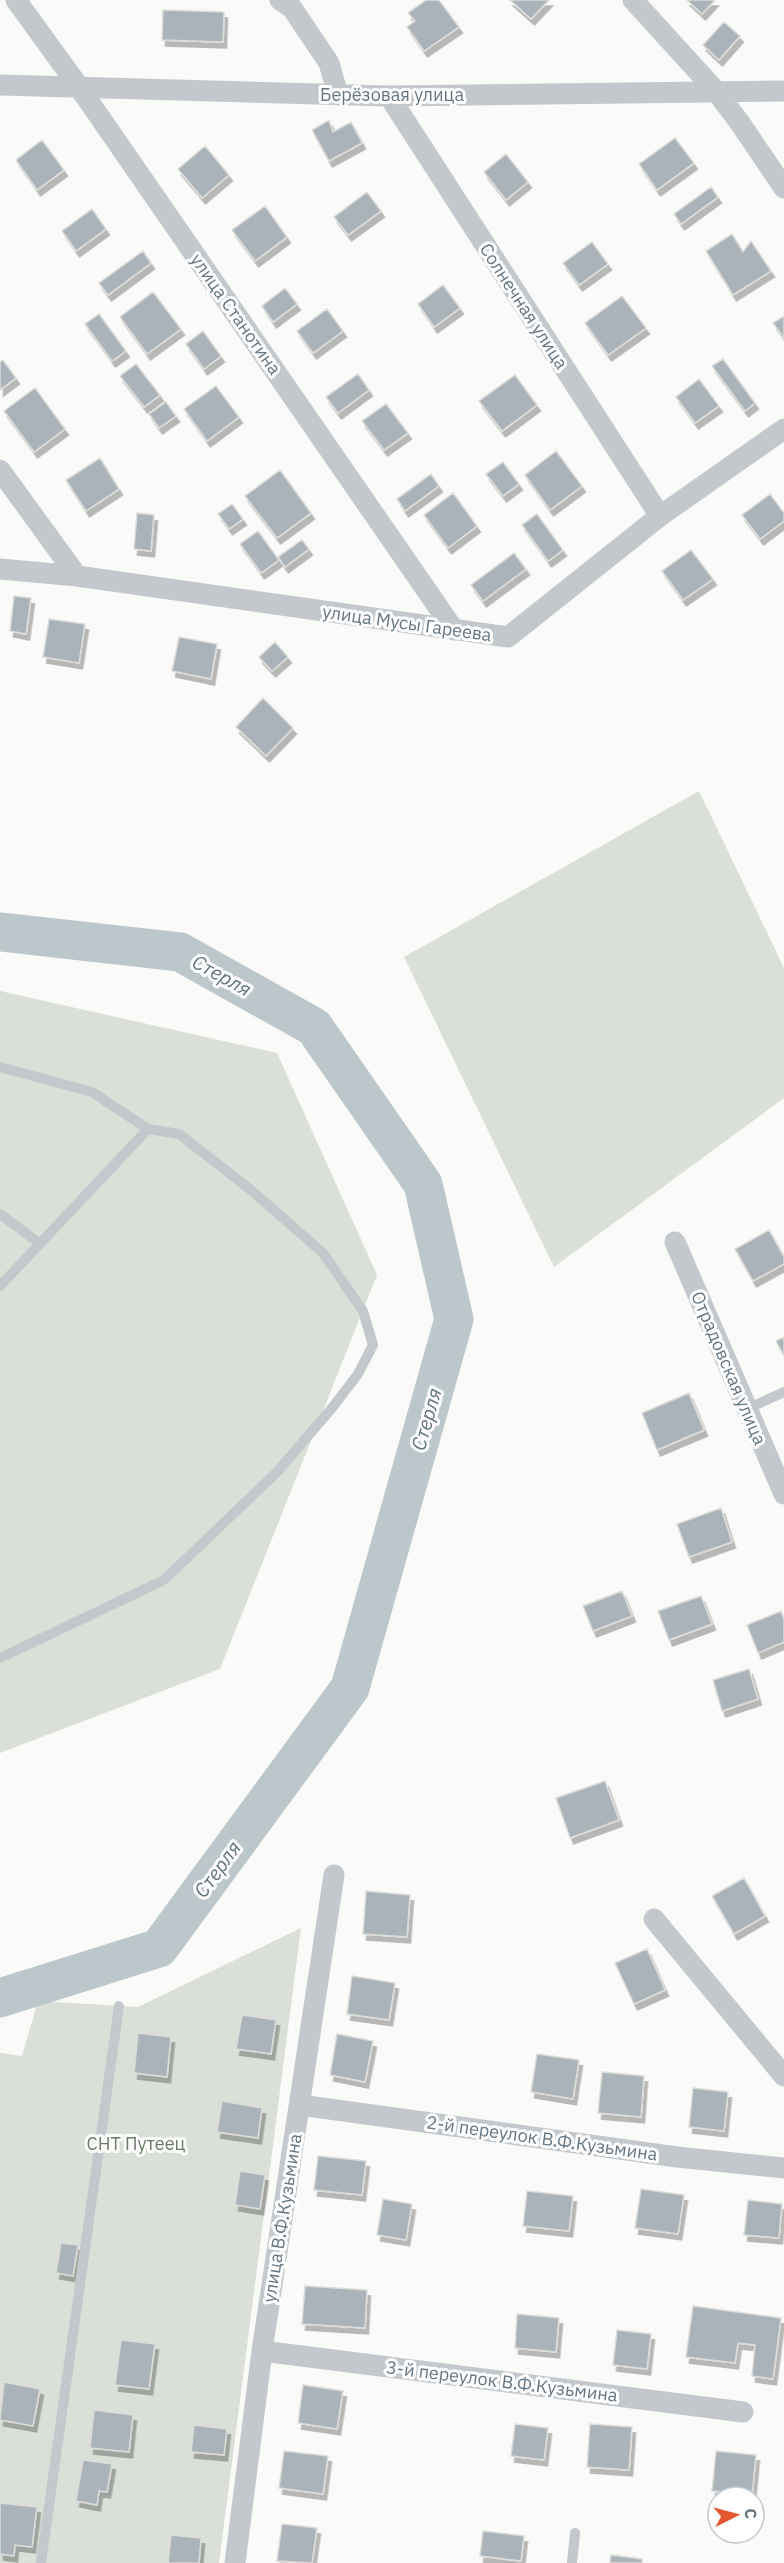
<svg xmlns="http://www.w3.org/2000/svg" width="784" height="2563" viewBox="0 0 784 2563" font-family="'IBM Plex Sans',sans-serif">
<defs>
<filter id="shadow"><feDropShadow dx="3.5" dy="6" stdDeviation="0" flood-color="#0004"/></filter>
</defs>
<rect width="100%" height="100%" fill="#fafaf8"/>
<path fill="#dadfd7" d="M699,791L784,968V1098L554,1267L404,957Z
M0,991L277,1053L377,1275L220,1669L0,1753Z
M301,1928L219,2563H0V2053L22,2056L38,2001L138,2007Z"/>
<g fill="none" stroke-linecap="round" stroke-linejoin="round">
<path stroke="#bbc7cb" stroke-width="39" d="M0,932L180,952L314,1027L423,1184L454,1319L350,1688L159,1948L0,1998"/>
</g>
<path fill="#aab3b9" stroke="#dcdcda" stroke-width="1.5" filter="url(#shadow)" d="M426,0H439L459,27L424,51L407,27L415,21L408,13Z
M510,0H549L531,19Z
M687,0H715L702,14Z
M163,10L224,12L223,42L162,40Z
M724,22L740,36L719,60L703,45Z
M329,120L333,132L351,122L362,143L329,161L312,130Z
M675,138L694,163L657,190L639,164Z
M42,140L64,170L37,190L16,160Z
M205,146L229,175L202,198L178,169Z
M506,154L528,182L506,200L484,172Z
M711,187L718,197L681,224L674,214Z
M367,192L381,211L348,235L334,217Z
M265,206L287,237L255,261L232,230Z
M92,209L106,229L76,251L62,231Z
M732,234L743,252L751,241L771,271L733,295L706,251Z
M592,242L608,264L579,285L563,263Z
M143,251L151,263L108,295L99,283Z
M443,285L460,308L434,327L418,304Z
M285,288L297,304L273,322L262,306Z
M153,292L181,329L147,354L120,317Z
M622,296L646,328L608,355L585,323Z
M327,309L343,331L313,353L297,331Z
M99,314L126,351L112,361L85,324Z
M784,316V338L773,323Z
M203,331L221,356L204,369L186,344Z
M723,359L755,403L745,411L712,366Z
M3,360L16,378L0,390V362Z
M136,364L160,395L144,407L120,376Z
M358,374L369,390L338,413L326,397Z
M515,375L537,405L502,431L479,401Z
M699,379L719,406L695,423L676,397Z
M216,386L239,417L207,441L184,409Z
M35,388L65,429L34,452L4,411Z
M166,402L176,416L159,428L149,414Z
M386,404L408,433L384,450L362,421Z
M556,451L582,486L550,510L525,475Z
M100,458L119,489L86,511L66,480Z
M503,462L519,484L503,496L486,474Z
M280,470L311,513L277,538L245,496Z
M431,474L439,486L405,511L397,499Z
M453,493L477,526L448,548L424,515Z
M770,494L784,513V521L760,539L742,515Z
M232,504L243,519L229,529L218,514Z
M137,513L154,515L151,551L134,549Z
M537,514L563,550L548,561L522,525Z
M258,531L279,560L261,573L240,544Z
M302,540L309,549L285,567L278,557Z
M691,550L713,579L683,600L662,571Z
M514,553L526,569L483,601L471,585Z
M14,596L31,598L26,634L10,631Z
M49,619L85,624L79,663L43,657Z
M179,637L217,644L211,679L172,671Z
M275,642L288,657L272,671L259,657Z
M263,698L293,728L266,756L236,727Z
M769,1230L784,1257V1264L753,1281L735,1249Z
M784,1337V1356L776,1341Z
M689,1393L704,1430L657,1450L642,1413Z
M721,1508L732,1542L689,1557L677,1524Z
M622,1591L632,1616L593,1631L583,1606Z
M701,1596L712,1624L669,1640L658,1611Z
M781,1611L784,1619V1642L758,1653L747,1625Z
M749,1669L758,1699L722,1711L713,1680Z
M605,1781L619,1820L570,1838L556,1798Z
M744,1878L765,1916L734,1934L712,1896Z
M366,1891L410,1895L407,1937L363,1934Z
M647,1949L665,1990L634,2004L615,1963Z
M352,1976L395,1983L389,2020L347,2014Z
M242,2015L276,2020L271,2054L236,2049Z
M138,2033L171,2037L167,2077L134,2073Z
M337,2034L373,2041L365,2082L330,2075Z
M537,2054L579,2060L573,2099L531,2092Z
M602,2072L644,2076L641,2117L598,2113Z
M693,2088L728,2092L724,2131L689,2127Z
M222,2101L262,2108L258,2138L217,2132Z
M318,2156L366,2161L362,2195L314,2190Z
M240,2171L265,2175L260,2209L235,2205Z
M641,2189L684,2195L678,2234L635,2228Z
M527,2191L573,2196L569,2231L523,2226Z
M383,2199L412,2204L406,2240L377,2235Z
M748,2200L782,2204L779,2238L744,2235Z
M61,2243L78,2245L73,2276L56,2273Z
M305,2286L367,2290L365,2328L302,2324Z
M693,2306L781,2318L773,2379L752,2376L755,2345L738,2343L735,2363L686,2357Z
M517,2314L559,2318L556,2352L515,2348Z
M617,2330L651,2334L647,2369L613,2365Z
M121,2340L155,2344L149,2389L115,2385Z
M4,2382L40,2389L33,2426L0,2420Z
M303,2385L343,2391L337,2429L298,2423Z
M94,2410L133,2415L129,2452L90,2448Z
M515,2424L548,2428L544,2460L511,2456Z
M590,2424L632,2427L629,2470L587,2467Z
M194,2425L227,2429L224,2455L191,2452Z
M284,2451L328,2456L323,2494L279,2488Z
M716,2451L756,2455L752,2495L712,2491Z
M83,2460L112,2464L107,2492L99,2491L97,2505L76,2501Z
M0,2503L37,2507L32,2547L15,2545L14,2556L0,2554Z
M282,2524L317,2528L312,2563L277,2561Z
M483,2531L524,2536L521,2561L480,2556Z
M171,2535L201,2538L199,2563H168Z
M611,2555L642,2559V2563H610Z"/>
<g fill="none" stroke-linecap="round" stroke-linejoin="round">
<path stroke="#c3c8cc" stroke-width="10" d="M0,1067L92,1092L148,1129L0,1286
M0,1214L39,1243
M747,1409L784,1392
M0,1658L164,1580L277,1472L332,1408L358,1374L373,1345L363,1311L323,1253L251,1190L179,1134L148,1129
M41,2563L119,2006
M572,2563L575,2533"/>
<path stroke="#c3c8cc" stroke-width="21" d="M16,0L79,87L454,630
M280,0L292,8L329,63L338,95
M633,0L715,90L740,123L784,188
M0,85L389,96L784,91
M389,96L660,516
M0,470L77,576
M0,569L77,576L508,637L660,516L784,429
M675,1242L784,1494
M654,1919L784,2076
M300,2105L677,2157L784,2168
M262,2351L743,2412
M235,2563L262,2351L334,1875"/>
</g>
<g text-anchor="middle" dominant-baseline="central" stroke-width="6" stroke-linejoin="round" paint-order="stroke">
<g font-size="18" fill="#657683" stroke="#fff">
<text x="392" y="94">Берёзовая улица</text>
<text transform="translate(524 306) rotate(57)">Солнечная улица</text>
<text transform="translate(236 314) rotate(55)">улица Станотина</text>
<text transform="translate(407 623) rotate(8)">улица Мусы Гареева</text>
<text transform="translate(729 1368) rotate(67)">Отрадовская улица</text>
<text transform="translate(542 2138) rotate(8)">2-й переулок В.Ф.Кузьмина</text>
<text transform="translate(282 2218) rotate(-81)">улица В.Ф.Кузьмина</text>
<text transform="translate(502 2381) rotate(7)">3-й переулок В.Ф.Кузьмина</text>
</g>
<g font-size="18" fill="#687a64" stroke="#fff">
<text x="136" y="2143">СНТ Путеец</text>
</g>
<g font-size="20" font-style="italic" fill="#60757c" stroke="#fff">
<text transform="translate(222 975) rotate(29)">Стерля</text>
<text transform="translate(426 1419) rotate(-74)">Стерля</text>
<text transform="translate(217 1869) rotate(-54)">Стерля</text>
</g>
</g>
<g transform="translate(736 2515) rotate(84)"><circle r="28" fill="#ffffff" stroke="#c1c8cd" stroke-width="1.5"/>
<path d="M0-4.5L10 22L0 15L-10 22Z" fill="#e4572e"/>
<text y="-9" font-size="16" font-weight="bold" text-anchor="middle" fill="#657683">С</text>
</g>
</svg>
